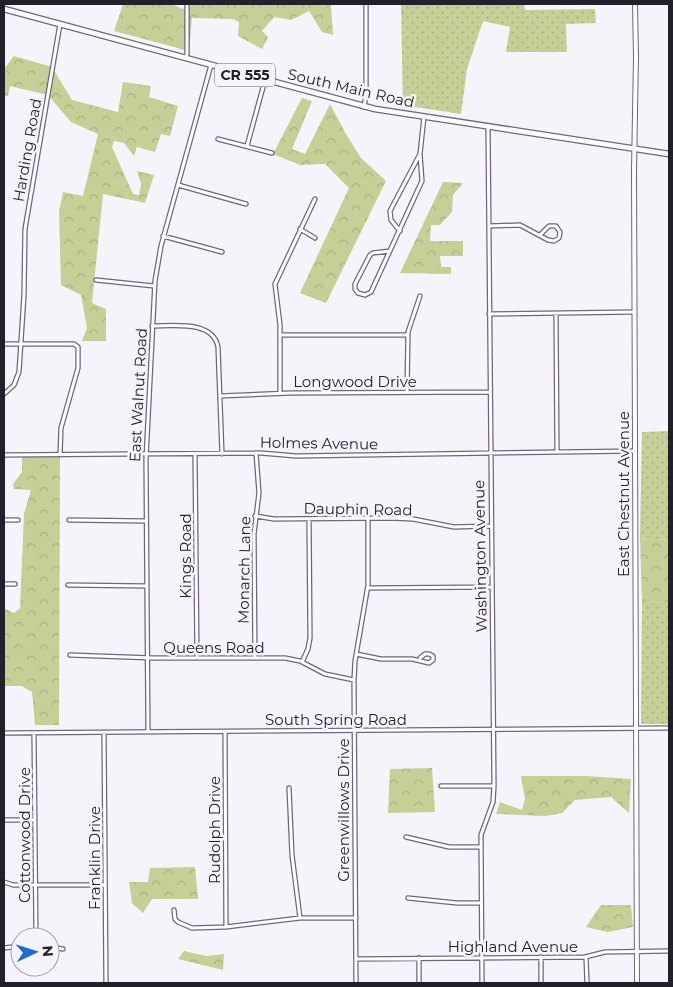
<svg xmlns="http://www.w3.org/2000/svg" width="673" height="987" viewBox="0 0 673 987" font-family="Montserrat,sans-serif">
<defs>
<pattern id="grass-dots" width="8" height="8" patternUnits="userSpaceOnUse" patternTransform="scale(1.25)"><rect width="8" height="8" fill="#c6cf95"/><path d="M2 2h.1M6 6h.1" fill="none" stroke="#aab181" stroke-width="1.8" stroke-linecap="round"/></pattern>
<pattern id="forest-crowns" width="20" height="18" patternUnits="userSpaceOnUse" patternTransform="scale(1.25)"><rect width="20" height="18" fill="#c6cf95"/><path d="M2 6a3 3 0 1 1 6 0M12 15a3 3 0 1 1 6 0" fill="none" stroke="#aab181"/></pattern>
</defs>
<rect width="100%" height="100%" fill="#f6f4fa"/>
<path fill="url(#grass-dots)" d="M401,4H524L525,10L595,9L596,23L566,24L567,52H506L510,27L483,21L467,69L461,114L403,105Z
M669,431V540L640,538L642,432Z
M642,602L669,603V724H641Z"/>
<path fill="url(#forest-crowns)" d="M123,4H172L182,9L193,4H331L333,35L322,32L309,11L291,20L274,17L262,31L268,37L262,49L238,36L239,22L233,19L192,18L189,51L114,31Z
M14,56L52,67L72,100L118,112L123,82L151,86L149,97L178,106L170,136L161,134L155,152L137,147L134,156L124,143L114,141L112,147L133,194L139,195L141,184L137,171L154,175L145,203L103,194L92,303L106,309V341H82L87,328L81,295L61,285L59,212L63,192L83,196L98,134L71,122L48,95L10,86L8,96H4V69Z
M302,98L312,101L292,149L305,154L330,104L346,134L361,158L386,181L326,303L300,293L349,188L325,164L300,165L273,154Z
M443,182L463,183L453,195L452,212L440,225H431L430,241H463V256H440L441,267H451V274L400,273Z
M22,454H60L59,725H35L32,692L22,686H4V608L14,613L20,608L24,514L31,490L14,489L13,484L22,472Z
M640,538L669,540V603L642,602Z
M432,768L435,812L388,813L390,769Z
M521,776H586L631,779L629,813L611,797L575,800L562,813L546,816L496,814L500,802L522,810L525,799Z
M195,867L198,899H152L143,913L132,903L129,882H148L150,868Z
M601,905H631L633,927L608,932L586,927Z
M184,951L206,956L224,954L223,970L178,959Z"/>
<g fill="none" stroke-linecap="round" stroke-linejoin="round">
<g stroke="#6d6681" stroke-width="5.5">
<path id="minor" d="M186,58L187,54V4
M364,107L366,95V4
M218,139L272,153
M247,146L265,80
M178,185L246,204
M489,226L520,225L548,240L554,241L559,238L560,232L556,226H549L540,235
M300,229L315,238
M400,231L391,220L390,211L420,154
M163,236L222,252
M390,251L373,253L370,255L355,284V289L358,293L365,295L371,292L422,181L420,154L424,117
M96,280L154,286
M489,314L634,312
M556,314L557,452
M152,326C173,326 213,320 218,347L222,454
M280,335H407
M4,344H74L78,347V368L61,428L60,455
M407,392L408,332L420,296
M280,393V325L275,284L315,199
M4,394L14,385L19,372L24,295L25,229L60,24
M220,396L290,393L490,392
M195,454L197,658
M4,455L261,453L296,456L634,451
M255,516L274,519L390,518L413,519L454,527L491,526
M4,520H18
M69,520L146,521
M4,584H15
M68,585L147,586
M368,588L492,587
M356,654L381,659H412L429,663L433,660V656L429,654H425L420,658
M70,655L153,658H285L300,661L325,674L354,680
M255,658L254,534L259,493L256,453
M302,662L308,649L310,638L309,519
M104,732L106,983
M148,732L146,459L155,281L161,246L211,65
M225,732L226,927
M4,733L669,728
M34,733L36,937
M441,786H494
M289,788L292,855L300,918
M4,820H35
M406,837L449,847H480
M4,882L13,885H105
M408,898L457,903H481
M174,910L175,919L178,922L192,928L226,927L300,918H356
M50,947L63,949
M4,948L20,946
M541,957V983
M586,957L587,983
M419,958V983
M356,959L585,957L605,952L669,951
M356,983L354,680L355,661L368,585V519
M482,983L481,835L493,802L494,786L488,126"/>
</g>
<g stroke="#6d6681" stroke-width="6">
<path id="tertiary" d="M635,4L636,57L634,170L637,983"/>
</g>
<g stroke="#6d6681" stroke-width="7">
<path id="primary" d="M4,9L375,109L669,154"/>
</g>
<use href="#minor" stroke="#fff" stroke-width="3"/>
<use href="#tertiary" stroke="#fff" stroke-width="4"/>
<use href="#primary" stroke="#fff" stroke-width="4.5"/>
</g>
<g text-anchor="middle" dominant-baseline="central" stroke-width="5" stroke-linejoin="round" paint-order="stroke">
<rect fill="#f6f4fa" stroke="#626069" stroke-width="1" x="215" y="63.5" width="60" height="23" rx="4"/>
<g font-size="14" font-weight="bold" fill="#23202b">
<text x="245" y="75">CR 555</text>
</g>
<g font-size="15" fill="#23202b" stroke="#f6f4fa">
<text transform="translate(351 88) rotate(13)">South Main Road</text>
<text transform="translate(27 150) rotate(-80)">Harding Road</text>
<text x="355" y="381">Longwood Drive</text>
<text transform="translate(138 395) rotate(-87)">East Walnut Road</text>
<text transform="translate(319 443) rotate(1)">Holmes Avenue</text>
<text transform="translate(623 494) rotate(-90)">East Chestnut Avenue</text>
<text transform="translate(358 509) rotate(1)">Dauphin Road</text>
<text transform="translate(185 556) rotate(-90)">Kings Road</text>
<text transform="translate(480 556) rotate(-91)">Washington Avenue</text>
<text transform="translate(244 570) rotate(-89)">Monarch Lane</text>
<text x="214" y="647">Queens Road</text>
<text x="336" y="719">South Spring Road</text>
<text transform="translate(343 810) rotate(-90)">Greenwillows Drive</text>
<text transform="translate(214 830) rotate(-90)">Rudolph Drive</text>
<text transform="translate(24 835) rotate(-90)">Cottonwood Drive</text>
<text transform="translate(94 858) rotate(-90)">Franklin Drive</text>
<text x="513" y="946">Highland Avenue</text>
</g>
</g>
<rect width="673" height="987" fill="none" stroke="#23202b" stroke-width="10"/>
<g transform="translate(35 952) rotate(86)"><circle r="24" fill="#f6f4fa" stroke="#a29fa7"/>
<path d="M0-4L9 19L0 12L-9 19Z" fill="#1c6ad5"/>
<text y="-8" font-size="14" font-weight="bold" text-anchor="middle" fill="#23202b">N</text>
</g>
</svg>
